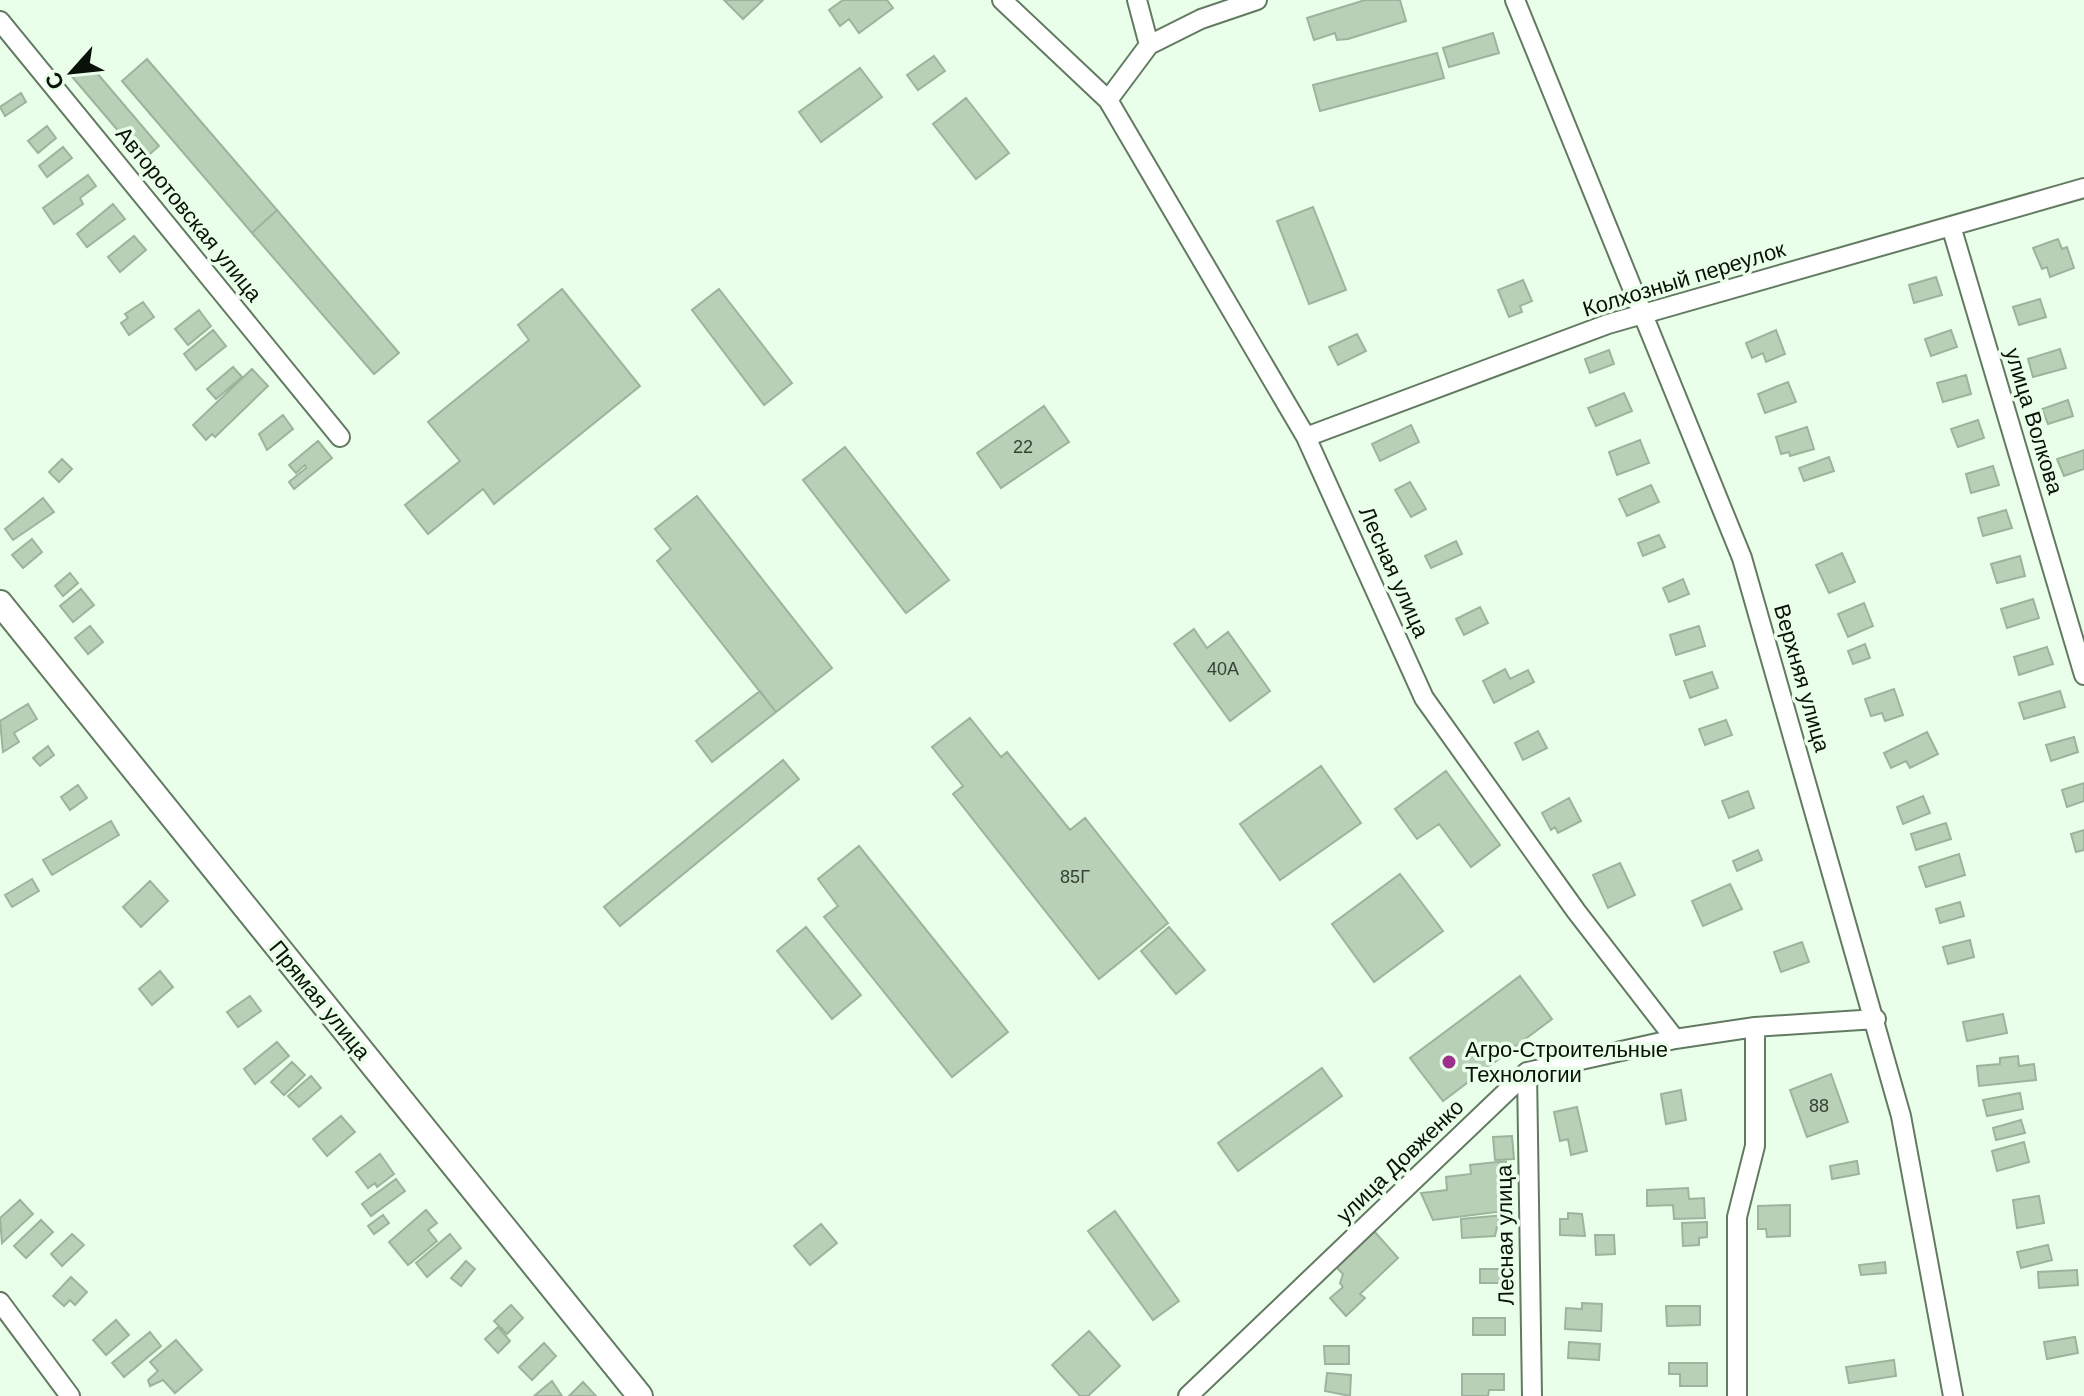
<svg xmlns="http://www.w3.org/2000/svg" width="2084" height="1396" viewBox="0 0 2084 1396" font-family="Helvetica,sans-serif">
<rect width="100%" height="100%" fill="#eaffe9"/>
<path fill="#b8d0b6" stroke="#9cb49b" stroke-width="2" d="M724,0H763L743,19Z
M843,0H887L893,8L859,33L849,19L840,26L829,10Z
M1365,0H1400L1406,21L1348,39L1337,40L1335,33L1314,40L1307,18Z
M1493,33L1499,53L1449,67L1443,48Z
M1437,53L1444,78L1320,111L1313,85Z
M934,56L945,71L918,90L907,75Z
M85,59L159,146L143,160L69,73Z
M147,59L277,210L252,233L122,81Z
M860,68L882,97L821,142L799,112Z
M21,93L26,102L5,116L0,107Z
M966,98L1009,153L976,179L933,124Z
M47,126L56,138L38,153L28,141Z
M63,147L72,158L47,177L39,166Z
M88,175L96,186L80,198L83,204L54,224L43,208Z
M113,204L125,219L87,247L77,234Z
M1313,207L1346,290L1309,304L1277,221Z
M277,210L399,353L374,374L252,233Z
M134,236L146,250L120,272L108,257Z
M2058,239L2062,249L2067,247L2074,268L2050,277L2047,267L2042,269L2033,248Z
M1936,277L1942,295L1914,303L1909,285Z
M1523,280L1532,301L1520,306L1522,312L1509,317L1498,290Z
M562,289L640,386L494,504L483,489L428,534L405,505L460,461L428,422L529,340L518,325Z
M719,289L792,383L764,405L692,310Z
M2040,299L2046,317L2019,325L2013,307Z
M143,302L154,317L129,335L121,323L128,318L125,314Z
M199,310L211,326L188,345L175,329Z
M213,330L226,346L196,370L184,354Z
M1776,330L1785,354L1766,362L1763,353L1752,358L1746,343Z
M1951,330L1957,347L1931,356L1925,339Z
M1357,334L1366,351L1338,365L1329,347Z
M2060,349L2066,368L2033,377L2028,359Z
M1609,350L1614,364L1590,373L1585,359Z
M233,367L242,377L216,399L207,389Z
M252,369L268,386L215,437L212,434L206,440L193,425Z
M1966,375L1971,394L1943,402L1937,383Z
M1788,382L1796,402L1765,413L1758,394Z
M1624,393L1632,411L1596,426L1588,408Z
M2068,400L2073,416L2048,424L2042,409Z
M1044,406L1069,442L1001,488L977,453Z
M283,415L293,429L267,450L259,434Z
M1978,420L1984,438L1958,447L1951,429Z
M1411,425L1419,442L1380,461L1372,444Z
M1807,427L1814,449L1790,456L1789,452L1781,454L1776,437Z
M1640,440L1649,463L1617,475L1609,452Z
M318,441L332,458L294,489L289,482L306,468L305,465L296,473L289,465Z
M845,447L949,580L906,613L803,480Z
M2084,450V469L2064,476L2057,459Z
M1829,457L1834,471L1804,481L1799,468Z
M62,459L72,469L59,482L49,472Z
M1993,466L1999,485L1971,493L1966,474Z
M1410,482L1426,509L1411,517L1395,490Z
M1651,485L1659,502L1627,516L1619,499Z
M697,496L832,668L776,712L657,561L671,549L655,529Z
M43,498L54,512L13,540L5,529Z
M2006,510L2012,528L1983,536L1978,518Z
M1659,535L1665,547L1643,556L1638,543Z
M32,539L42,552L23,568L12,555Z
M1456,541L1462,554L1431,568L1425,556Z
M1842,553L1855,582L1829,593L1816,565Z
M2020,556L2025,576L1997,583L1991,564Z
M70,573L78,583L63,596L55,586Z
M1683,579L1689,594L1669,602L1663,588Z
M81,589L94,605L73,622L60,606Z
M2033,599L2039,618L2007,628L2001,609Z
M1864,603L1873,626L1848,637L1838,614Z
M1480,607L1488,623L1464,635L1456,619Z
M90,626L103,642L88,654L75,638Z
M1699,626L1705,646L1676,655L1670,635Z
M1194,629L1207,648L1228,632L1270,691L1230,721L1174,644Z
M1865,644L1870,658L1853,664L1848,651Z
M2047,647L2053,664L2019,675L2014,657Z
M1505,669L1510,679L1528,670L1534,682L1494,703L1483,681Z
M1712,672L1718,688L1690,698L1684,681Z
M1894,689L1903,715L1885,721L1882,713L1871,716L1865,699Z
M760,691L776,712L712,762L696,741Z
M2060,691L2065,707L2024,719L2019,703Z
M28,704L37,719L14,733L19,742L3,752L0,721Z
M970,718L1001,757L1007,752L1070,830L1085,818L1168,923L1099,979L953,794L963,786L932,747Z
M1726,720L1732,735L1705,745L1699,729Z
M1538,731L1547,748L1523,760L1515,743Z
M1927,732L1938,754L1910,768L1906,761L1891,768L1884,753Z
M2074,737L2078,752L2051,761L2046,745Z
M48,746L54,755L40,766L33,758Z
M783,760L799,779L620,926L604,907Z
M1321,766L1361,823L1280,880L1240,824Z
M1446,771L1500,845L1471,867L1439,824L1417,839L1395,809Z
M2084,783V801L2067,807L2062,790Z
M78,785L87,798L70,810L61,797Z
M1748,791L1754,808L1729,818L1722,801Z
M1923,796L1930,813L1903,824L1897,807Z
M1569,798L1581,821L1558,833L1555,827L1551,830L1542,813Z
M111,821L119,835L52,875L43,860Z
M1946,823L1951,839L1916,850L1911,834Z
M2084,830V850L2076,852L2071,834Z
M859,846L1008,1032L952,1077L824,917L838,906L818,879Z
M1758,850L1762,860L1737,871L1733,861Z
M1959,854L1965,875L1926,887L1919,867Z
M1620,863L1635,895L1608,908L1593,875Z
M1400,874L1443,931L1374,982L1332,924Z
M32,879L39,891L12,907L5,895Z
M150,881L168,901L141,927L123,907Z
M1730,884L1742,909L1703,926L1692,901Z
M1960,902L1964,916L1940,923L1936,909Z
M806,927L861,995L832,1019L777,951Z
M1169,927L1205,970L1176,994L1141,951Z
M1970,940L1974,957L1948,964L1943,947Z
M1802,942L1809,962L1781,972L1774,952Z
M160,971L173,987L152,1005L139,989Z
M1520,976L1552,1019L1443,1101L1410,1058Z
M250,996L261,1011L238,1027L227,1012Z
M2003,1014L2007,1033L1967,1041L1963,1022Z
M277,1042L289,1056L255,1084L244,1069Z
M2018,1056L2019,1066L2034,1064L2036,1080L1979,1086L1977,1066L2000,1064V1058Z
M292,1062L305,1075L284,1095L271,1082Z
M1322,1068L1342,1096L1238,1171L1218,1143Z
M1831,1074L1848,1122L1807,1137L1790,1090Z
M311,1076L321,1088L299,1107L288,1096Z
M1681,1090L1686,1120L1666,1124L1661,1094Z
M2020,1093L2023,1109L1987,1116L1983,1100Z
M1577,1107L1587,1151L1571,1155L1568,1139L1560,1141L1554,1112Z
M341,1116L355,1132L327,1156L313,1139Z
M2021,1120L2025,1133L1996,1140L1993,1128Z
M1512,1136L1514,1159L1495,1160L1493,1137Z
M2024,1142L2029,1162L1997,1171L1992,1151Z
M380,1154L394,1174L377,1187L375,1183L368,1188L356,1172Z
M1506,1161L1513,1210L1433,1220L1421,1193L1447,1190L1446,1177L1471,1174L1470,1165Z
M1857,1161L1859,1174L1832,1179L1830,1166Z
M396,1179L405,1191L371,1216L362,1204Z
M1688,1188L1689,1199L1704,1198L1705,1218L1674,1219L1673,1205L1647,1206V1190Z
M2039,1196L2044,1223L2017,1228L2013,1200Z
M20,1200L33,1214L2,1243L0,1218Z
M1790,1205V1236L1767,1237L1766,1229H1758V1206Z
M426,1210L437,1223L428,1230L437,1241L408,1265L389,1242Z
M1115,1211L1179,1301L1153,1320L1088,1231Z
M1568,1213L1582,1214L1585,1236L1560,1235V1219H1568Z
M383,1215L389,1223L374,1234L368,1226Z
M1504,1215L1505,1226L1497,1227L1495,1236L1462,1238L1461,1219Z
M41,1220L53,1232L26,1258L14,1246Z
M1707,1222V1237L1699,1238V1245L1683,1246L1682,1223Z
M821,1224L837,1243L810,1265L794,1246Z
M1374,1231L1398,1258L1360,1294L1365,1298L1346,1316L1330,1298L1343,1287L1340,1283L1343,1274L1336,1267Z
M72,1234L84,1245L62,1266L51,1254Z
M450,1234L461,1248L427,1277L416,1263Z
M1595,1235H1614L1615,1254L1596,1255Z
M2048,1245L2052,1260L2021,1268L2017,1252Z
M466,1261L475,1269L461,1286L451,1278Z
M1885,1262L1886,1273L1861,1275L1859,1265Z
M1480,1269H1507V1283H1480Z
M2077,1270L2078,1285L2039,1288L2038,1272Z
M71,1277L87,1292L75,1305L70,1300L64,1306L53,1296Z
M1582,1303L1602,1304L1601,1331L1565,1329L1566,1308L1582,1309Z
M511,1305L523,1318L507,1334L494,1321Z
M1666,1306H1700V1325L1667,1326Z
M1473,1318H1505V1335H1473Z
M116,1320L129,1335L106,1355L93,1340Z
M498,1327L510,1341L498,1353L485,1339Z
M1089,1331L1120,1366L1088,1396H1080L1052,1365Z
M150,1332L161,1346L124,1377L112,1363Z
M2075,1337L2078,1353L2047,1359L2044,1342Z
M176,1340L202,1370L175,1393L163,1380L150,1386L148,1380L158,1371L150,1362Z
M1569,1342L1600,1344L1599,1360L1568,1358Z
M544,1343L556,1356L532,1380L519,1367Z
M1324,1346H1349V1364H1325Z
M1894,1360L1896,1376L1849,1383L1846,1367Z
M1669,1363H1707V1386H1680V1374H1669Z
M1327,1373L1351,1375L1350,1396L1325,1391Z
M1462,1374H1504V1390H1489L1488,1396H1462Z
M552,1381L562,1396H534Z
M583,1382L596,1396H569Z"/>
<g fill="none" stroke-linecap="round" stroke-linejoin="round">
<g stroke="#637a62" stroke-width="22">
<path id="street" d="M1002,0L1108,100L1306,437L1424,698L1576,911L1675,1039
M1137,0L1149,45
M1515,0L1742,558L1901,1116L1953,1396
M0,21L340,437
M1108,100L1149,45L1201,19L1257,0
M1951,226L2084,675
M1306,437L1608,324L2084,188
M1527,1072L1532,1396
M0,1302L70,1396
M1188,1396L1527,1072L1675,1039L1755,1027L1876,1019
M1737,1396V1217L1755,1146V1027"/>
</g>
<g stroke="#637a62" stroke-width="28">
<path id="secondary" d="M0,603L640,1396"/>
</g>
<use href="#street" stroke="#fff" stroke-width="18"/>
<use href="#secondary" stroke="#fff" stroke-width="24"/>
</g>
<circle fill="#9f2f8d" stroke="#eaffe9" stroke-width="3" cx="1449" cy="1062" r="8"/>
<g text-anchor="middle" dominant-baseline="central" stroke-width="7" stroke-linejoin="round" paint-order="stroke">
<g font-size="18" fill="#354134">
<text x="1023" y="447">22</text>
<text x="1223" y="669">40А</text>
<text x="1075" y="877">85Г</text>
<text x="1819" y="1106">88</text>
</g>
<g font-size="22" fill="#091109" stroke="#eaffe9">
<text transform="translate(189 214) rotate(51)">Авторотовская улица</text>
<text transform="translate(1684 279) rotate(-17)">Колхозный переулок</text>
<text transform="translate(2034 421) rotate(73)">улица Волкова</text>
<text transform="translate(1394 572) rotate(66)">Лесная улица</text>
<text transform="translate(1802 678) rotate(74)">Верхняя улица</text>
<text transform="translate(320 1000) rotate(51)">Прямая улица</text>
<text transform="translate(1400 1161) rotate(-44)">улица Довженко</text>
<text transform="translate(1505 1235) rotate(-91)">Лесная улица</text>
</g>
<g font-size="22" fill="#091109" stroke="#eaffe9" text-anchor="start">
<text x="1465" y="1049">Агро-Строительные<tspan x="1465" dy="25">Технологии</tspan></text>
</g>
</g>
<g transform="translate(72 72) rotate(243)" stroke="#eaffe9" stroke-width="6" paint-order="stroke">
<path d="M0-6L14 30L0 20L-14 30Z" fill="#091109"/>
<text y="-12" font-size="22" font-weight="bold" text-anchor="middle" fill="#091109">С</text>
</g>
</svg>
